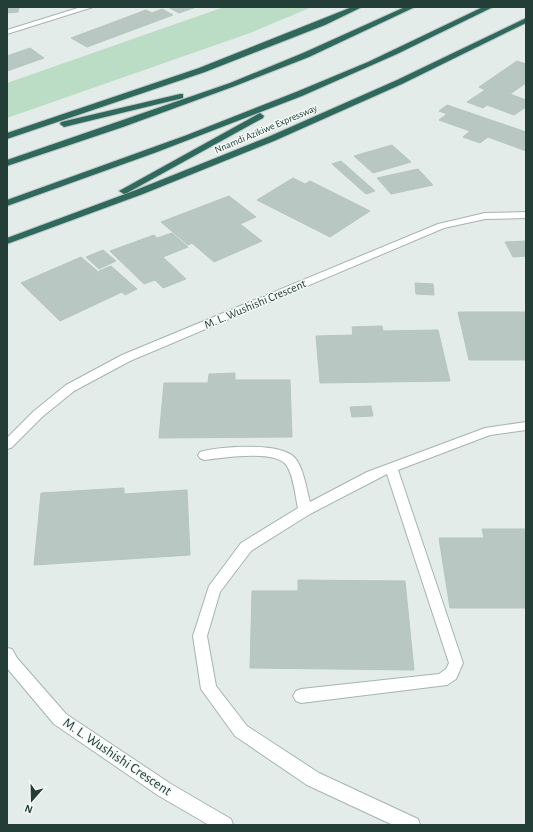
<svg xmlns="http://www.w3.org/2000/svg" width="533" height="832" viewBox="0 0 533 832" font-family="'Alegreya Sans',sans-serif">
<rect width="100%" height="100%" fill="#e3ece8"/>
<path fill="#bcddc5" d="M224,7H312L250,33L7,118V83Z"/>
<path fill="#b8c7c1" stroke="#b5c6bf" d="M7,7H19L18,12L7,13Z
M168,7H196L179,13Z
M162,9L173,15L87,47L71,38L146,10L152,13Z
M30,48L44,58L7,71V56Z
M517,61L526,64V83L510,94L526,100V107L514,115L487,105L483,108L467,102L485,90L479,87Z
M447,105L526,132V151L488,137L480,143L463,137L470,131L439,120L447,114L439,111Z
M392,145L411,162L373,173L354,156Z
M341,161L375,191L366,194L332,164Z
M418,169L433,185L391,194L377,178Z
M293,178L305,184L310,181L370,211L330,237L257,200Z
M229,196L256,217L240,224L262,241L214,262L192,243L188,245L161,222Z
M172,233L188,247L163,257L186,279L163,288L155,280L144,284L110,251L154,235L157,238Z
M526,241V256L513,257L505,242Z
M103,250L116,261L99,269L86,257Z
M81,257L122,292L60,321L21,283Z
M111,266L137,289L125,295L99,271Z
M415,283L433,284L434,295L416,294Z
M458,312H526V360H469Z
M382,326L383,331L438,330L450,381L320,383L316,336L353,335L352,327Z
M235,373V380H290L292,437L159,438L164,383H208L209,374Z
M371,406L373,416L352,417L350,407Z
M124,488V494L187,490L190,555L34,565L41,493Z
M482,529H526V608H450L439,538H484Z
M298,580L405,581L414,670L250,668L252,591H298Z"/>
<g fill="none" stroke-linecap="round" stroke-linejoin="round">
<g stroke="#a6b4af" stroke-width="2">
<path id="minor" d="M81,7H93L7,34V30Z
M526,212V218L485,219L444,228L130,361L74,391L42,417L11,448L7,449V438L34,411L66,385L122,355L438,224L485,213Z
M526,422V430L490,435L398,470L463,663L456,679L447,685L301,703L296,701L293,696L296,691L301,689L439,674L446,669L449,663L387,474L310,514L251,551L220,592L207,636L216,686L247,726L319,773L418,819L420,825H393L307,785L235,736L201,689L193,636L209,586L241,543L298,508C295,495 294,478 287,466C277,449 222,458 204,460L200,458L198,455L200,452C219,446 281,442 295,458C304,469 306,488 310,502L367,472L485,428Z
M7,648L12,649L17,658L66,714L171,784L231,819L233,825H209L159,796L54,724L7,668Z"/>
</g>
<g stroke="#c1c9c7" stroke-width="2">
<path id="highway" d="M352,7H362L325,25L205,72L7,139V133L199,68Z
M405,7H415L309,57L235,86L123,127L7,166V160L230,83L303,53Z
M483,7H493L397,54L302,96L157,152L7,206V200L187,135L296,92L368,62Z
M526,18V23L402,84L274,141L143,194L7,244V238L136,190L268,137L397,80Z
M180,94H183V98L64,127L60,124L61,122Z
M260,113L264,116L263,118L127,193L124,194L119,191Z"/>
</g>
<use href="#minor" fill="#fff" fill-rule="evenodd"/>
<use href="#highway" fill="#2f695e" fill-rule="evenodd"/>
</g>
<g text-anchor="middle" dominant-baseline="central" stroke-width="3" stroke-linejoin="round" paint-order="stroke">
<g font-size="10" fill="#233d37" stroke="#f3f9f6">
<text transform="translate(266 129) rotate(-23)">Nnamdi Azikiwe Expressway</text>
</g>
<g font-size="12" fill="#233d37" stroke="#f3f9f6">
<text transform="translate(255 304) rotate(-23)">M. L. Wushishi Crescent</text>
</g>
<g font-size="14" fill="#233d37" stroke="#f3f9f6">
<text transform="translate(117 757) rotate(34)">M. L. Wushishi Crescent</text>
</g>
</g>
<rect width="533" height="832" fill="none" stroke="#233d37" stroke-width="16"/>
<g transform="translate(32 800) rotate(200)" stroke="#f3f9f6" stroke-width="3" paint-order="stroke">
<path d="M0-3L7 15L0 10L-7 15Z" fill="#233d37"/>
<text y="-6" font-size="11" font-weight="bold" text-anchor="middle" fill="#233d37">N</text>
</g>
</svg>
